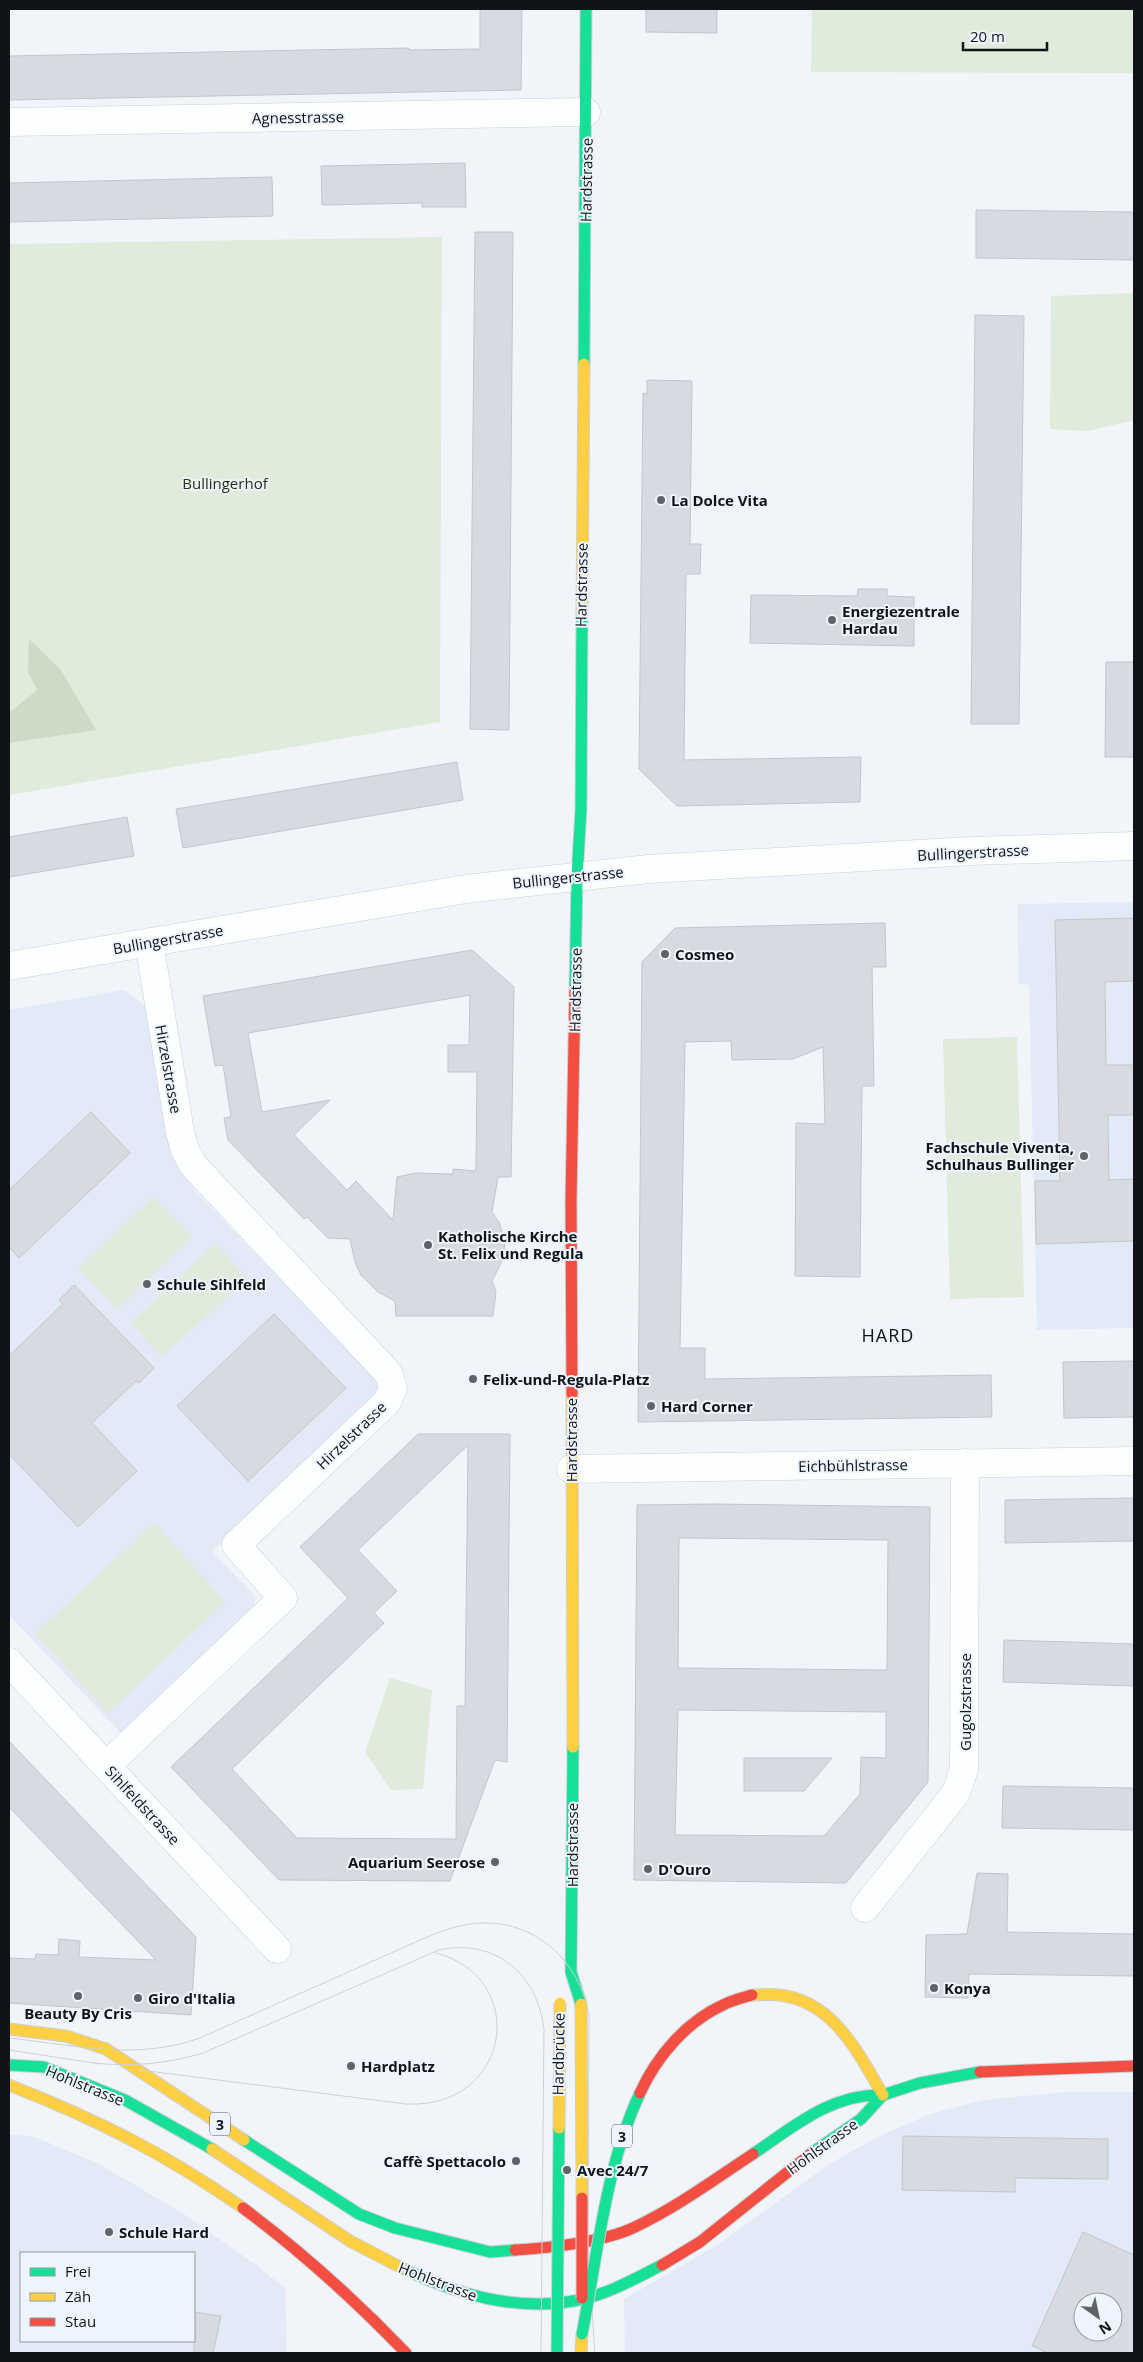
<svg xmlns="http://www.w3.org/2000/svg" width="1143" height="2362" viewBox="0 0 1143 2362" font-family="'Open Sans',sans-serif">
<rect width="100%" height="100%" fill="#f1f5fa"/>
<path fill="#e1eaf6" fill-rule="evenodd" d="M1134,902V1328L1037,1330L1029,985L1019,984L1017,904Z
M124,990L145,1006L167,1134L177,1164L195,1191L374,1377L378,1387L374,1396L212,1551L252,1593L255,1597V1606L122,1734L9,1615V1010Z
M1065,2092H1134V2353H625L624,2299L716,2246L828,2165L877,2137L930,2114L984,2100ZM1083,2302H1113V2332H1083Z
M9,2134L35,2137L99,2164L184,2214L256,2265L285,2288L287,2353H9ZM21,2253H194V2341H21Z"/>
<path fill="#dfebdb" d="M812,9H1134V73L811,72Z
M442,237L440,722L9,795V244Z
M1134,293V420L1088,431L1050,429L1051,296Z
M1017,1037L1024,1297L950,1299L943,1039Z
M154,1197L192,1237L117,1309L78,1268Z
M215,1244L247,1278L162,1357L131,1323Z
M154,1523L225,1602L108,1713L35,1634Z
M390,1678L432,1690L423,1789L391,1790L365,1752Z"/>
<path fill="#ccdac6" d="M29,639L61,670L96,730L9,743V713L37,690L28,672Z"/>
<path fill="#d7dbe1" stroke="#c2c6cc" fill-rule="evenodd" d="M480,9H522L521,90L9,100V56L409,48V50L480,49Z
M646,9H717V33L646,32Z
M465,163L466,207H422V203L322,205L321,166Z
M272,177L273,216L9,222V183Z
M976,210L1134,212V260L976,258Z
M475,232H513L509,730L470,729Z
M975,315L1024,316L1019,724H971Z
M647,380L692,381L690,544H701L700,574H686L684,760L861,757L860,802L677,806L639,769L643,393L647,394Z
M858,589H887V596L914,597V646L750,643L751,595L857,596Z
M1106,662H1134V757H1105Z
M457,762L463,800L183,848L176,809Z
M127,817L134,856L9,877V837Z
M1134,918V981L1105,982L1106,1065H1134V1115H1108L1109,1180L1134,1179V1241L1036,1244L1035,1181H1060L1055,920Z
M885,923L886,967H872L874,1086H862L860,1277L795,1276L796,1123L825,1124L823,1047L793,1059L732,1060L731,1041L685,1042L680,1348H705V1379L991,1375L992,1417L638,1422L642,962L675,928Z
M472,950L514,987L511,1177H498L492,1212L499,1222L505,1242L503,1259L492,1281L496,1292L493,1316H396L395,1301L378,1292L361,1275L355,1262L350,1239L328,1238L307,1217L304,1219L228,1140L224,1118L231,1117L223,1065L215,1066L203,996ZM470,995L469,1045H448V1072H477L476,1171L453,1169V1174L416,1173L397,1177L393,1220L356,1181L347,1190L294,1135L330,1100L262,1112L248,1033Z
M91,1112L130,1153L19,1258L9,1247V1190Z
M74,1285L154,1368L139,1383L136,1381L92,1423L137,1471L78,1527L9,1454V1356L63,1304L59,1300Z
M274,1314L346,1388L248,1481L177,1406Z
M1134,1361V1417L1064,1418L1063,1362Z
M418,1434H510L507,1762L495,1760L450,1881L279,1880L171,1767L348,1598L300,1547ZM468,1445L465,1706H457L456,1839L297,1838L232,1769L384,1623L374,1613L397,1591L358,1550Z
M1134,1498V1541L1005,1543V1500Z
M715,1504L930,1507L928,1782L846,1883L634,1880L637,1505ZM679,1538L888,1540L887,1670L678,1668ZM678,1710L886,1712V1758L861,1757L860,1794L824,1836L675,1835Z
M1004,1640L1134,1644V1686L1003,1682Z
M9,1741L196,1937L191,2015L9,2003V1958L35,1959L36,1954L58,1955L59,1939L80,1941L79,1957L156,1960L9,1807Z
M744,1758H832L804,1791H744Z
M1003,1786L1134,1788V1830L1002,1828Z
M977,1873L1008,1874L1007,1932L1134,1934V1976L969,1974L968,1998L925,1997L926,1935L967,1934Z
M903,2136L1108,2139V2179L1015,2178V2192L902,2190Z
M1083,2232L1134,2255V2353H1048L1032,2346ZM1083,2302H1113V2332H1083Z
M194,2312L221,2316L213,2353H194Z"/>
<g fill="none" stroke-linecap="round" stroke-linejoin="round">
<g stroke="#ccd0d6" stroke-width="29">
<path id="street" d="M9,122L586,112
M9,966L466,889L648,869L972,851L1134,846
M571,1469L1134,1461
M9,1662L277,1949
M106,1766L283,1598L236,1545L387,1402L393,1389L389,1374L193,1165L185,1150L180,1132L149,942
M865,1908L956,1793L964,1769L965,1463"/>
</g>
<g stroke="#ccd0d6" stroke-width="13">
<path id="fast" d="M584,364L586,9
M575,988L577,877L581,809L582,614
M573,1747L571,1972L581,2004
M9,2065L44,2067L125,2100L212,2149
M244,2140L359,2214L395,2228L490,2252L515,2250
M813,2152L861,2119L883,2095L920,2083L980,2072
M753,2154C793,2127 832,2093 883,2095
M402,2268C466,2300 545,2319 613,2289C630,2282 646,2273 662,2265"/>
</g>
<g stroke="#ccd0d6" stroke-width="13">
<path id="slow" d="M582,614L584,364
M572,1394L573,1747
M752,1995C761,1995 770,1994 779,1995C834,2001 858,2053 883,2095
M9,2029L66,2036L106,2049L244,2140
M9,2085C96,2119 166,2154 243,2208
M212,2149L350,2241L402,2268
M581,2353L582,2334"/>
</g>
<g stroke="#ccd0d6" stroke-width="13">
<path id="jam" d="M572,1394L571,1200L575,988
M980,2072L1134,2066
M243,2208C302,2252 355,2300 406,2353
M515,2250C550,2248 604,2242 635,2227C677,2207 715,2179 753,2154
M662,2265L700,2242L813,2152"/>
</g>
<use href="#street" stroke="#fdfefe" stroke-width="28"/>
<use href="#fast" stroke="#16e098" stroke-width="11"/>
<use href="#slow" stroke="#ffcf43" stroke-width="11"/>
<use href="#jam" stroke="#f24e42" stroke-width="11"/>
<path stroke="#cfd0d1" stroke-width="1" d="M9,2038C74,2045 136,2061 200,2038L418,1941C438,1932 461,1923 484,1923C539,1922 580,1964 589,2015L588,2249L595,2353
M9,2050L100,2064
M94,2063C132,2067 166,2064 203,2053L439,1950C496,1938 537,1974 544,2029L541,2353
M140,2070L406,2104C512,2109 530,1977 436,1953"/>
<g stroke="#ccd0d6" stroke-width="13" stroke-linecap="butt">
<path id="fast-bridge" d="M582,2334C598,2253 605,2168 640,2093
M557,2353L559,2128"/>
</g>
<g stroke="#ccd0d6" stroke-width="13" stroke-linecap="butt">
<path id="slow-bridge" d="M581,2004L582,2198
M559,2128L560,2003"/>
</g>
<g stroke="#ccd0d6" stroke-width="13" stroke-linecap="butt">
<path id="jam-bridge" d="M640,2093C657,2056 686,2022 723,2005C732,2000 742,1998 752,1995
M582,2198V2298"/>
</g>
<use href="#fast-bridge" stroke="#16e098" stroke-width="11"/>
<use href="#slow-bridge" stroke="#ffcf43" stroke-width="11"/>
<use href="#jam-bridge" stroke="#f24e42" stroke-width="11"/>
</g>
<g fill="#5f6368" stroke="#edf4fe" stroke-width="2">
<circle cx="661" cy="500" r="5"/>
<circle cx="832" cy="620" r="5"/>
<circle cx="665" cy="954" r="5"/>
<circle cx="1084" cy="1156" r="5"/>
<circle cx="428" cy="1245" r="5"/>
<circle cx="147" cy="1284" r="5"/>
<circle cx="473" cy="1379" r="5"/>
<circle cx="651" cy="1406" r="5"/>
<circle cx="495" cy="1862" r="5"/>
<circle cx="648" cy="1869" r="5"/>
<circle cx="934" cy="1988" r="5"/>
<circle cx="78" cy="1996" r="5"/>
<circle cx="138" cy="1998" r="5"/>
<circle cx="351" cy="2066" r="5"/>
<circle cx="516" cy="2161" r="5"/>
<circle cx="567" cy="2170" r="5"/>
<circle cx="109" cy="2232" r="5"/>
</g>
<g text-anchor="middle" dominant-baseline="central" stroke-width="4" stroke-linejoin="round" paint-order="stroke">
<g fill="#edf4fe" stroke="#52575e" stroke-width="1">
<rect x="210" y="2112.5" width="20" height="23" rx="4"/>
<rect x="612" y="2124.5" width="20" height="23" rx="4"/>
</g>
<g font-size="14" font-weight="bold" fill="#101419">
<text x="220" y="2124">3</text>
<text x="622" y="2136">3</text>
</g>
<g font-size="15" fill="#101419" stroke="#edf4fe">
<text transform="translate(298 117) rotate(-1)">Agnesstrasse</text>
<text transform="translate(586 180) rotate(-89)">Hardstrasse</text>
<text transform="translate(581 585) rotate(-89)">Hardstrasse</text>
<text transform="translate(973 852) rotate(-3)">Bullingerstrasse</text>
<text transform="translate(568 877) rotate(-6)">Bullingerstrasse</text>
<text transform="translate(168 939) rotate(-10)">Bullingerstrasse</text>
<text transform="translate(575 990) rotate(-89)">Hardstrasse</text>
<text transform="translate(169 1069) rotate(80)">Hirzelstrasse</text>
<text transform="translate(351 1435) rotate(-44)">Hirzelstrasse</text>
<text transform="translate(571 1440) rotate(-90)">Hardstrasse</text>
<text transform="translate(853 1465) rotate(-1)">Eichbühlstrasse</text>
<text transform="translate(965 1702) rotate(-90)">Gugolzstrasse</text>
<text transform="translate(143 1805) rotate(47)">Sihlfeldstrasse</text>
<text transform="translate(572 1845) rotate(-90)">Hardstrasse</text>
<text transform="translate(558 2054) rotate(-89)">Hardbrücke</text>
<text transform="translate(85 2085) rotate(22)">Hohlstrasse</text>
<text transform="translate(822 2146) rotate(-36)">Hohlstrasse</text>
<text transform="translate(438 2281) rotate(21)">Hohlstrasse</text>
</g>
<g font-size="15" fill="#203408" stroke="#edf4fe">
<text x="225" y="483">Bullingerhof</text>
</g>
<g font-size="15" font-weight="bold" fill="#101419" stroke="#edf4fe" text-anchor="start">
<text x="671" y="500">La Dolce Vita</text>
<text x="842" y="611">Energiezentrale<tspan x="842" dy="17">Hardau</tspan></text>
<text x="675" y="954">Cosmeo</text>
<text x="1074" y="1147" text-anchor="end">Fachschule Viventa,<tspan x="1074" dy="17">Schulhaus Bullinger</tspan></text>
<text x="438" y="1236">Katholische Kirche<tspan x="438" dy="17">St. Felix und Regula</tspan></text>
<text x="157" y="1284">Schule Sihlfeld</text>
<text x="483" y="1379">Felix-und-Regula-Platz</text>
<text x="661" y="1406">Hard Corner</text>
<text x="485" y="1862" text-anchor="end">Aquarium Seerose</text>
<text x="658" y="1869">D'Ouro</text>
<text x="944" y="1988">Konya</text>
<text x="148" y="1998">Giro d'Italia</text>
<text x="78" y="2013" text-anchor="middle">Beauty By Cris</text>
<text x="361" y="2066">Hardplatz</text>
<text x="506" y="2161" text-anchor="end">Caffè Spettacolo</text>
<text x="577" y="2170">Avec 24/7</text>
<text x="119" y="2232">Schule Hard</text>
</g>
<g font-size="18" letter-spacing="1" fill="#101419" stroke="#edf4fe">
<text x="888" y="1335">HARD</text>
</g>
</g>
<rect width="1143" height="2362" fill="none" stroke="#101419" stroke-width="20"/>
<rect x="20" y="2252" width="175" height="90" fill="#edf4fe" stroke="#959aa2"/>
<rect x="30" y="2268" width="25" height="8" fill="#16e098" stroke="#959aa2"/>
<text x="65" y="2277" font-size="15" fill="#101419">Frei</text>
<rect x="30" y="2293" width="25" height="8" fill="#ffcf43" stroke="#959aa2"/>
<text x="65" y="2302" font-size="15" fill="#101419">Zäh</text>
<rect x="30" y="2318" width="25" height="8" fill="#f24e42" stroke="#959aa2"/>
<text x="65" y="2327" font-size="15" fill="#101419">Stau</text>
<g transform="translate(1098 2317) rotate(147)"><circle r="24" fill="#edf4fe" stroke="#959aa2"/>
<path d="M0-4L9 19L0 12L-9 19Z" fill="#5f6368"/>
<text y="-8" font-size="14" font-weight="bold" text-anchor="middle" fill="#101419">N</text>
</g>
<path d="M963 42v8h84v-8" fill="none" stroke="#101419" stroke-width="2.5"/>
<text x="970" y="42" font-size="15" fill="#101419" stroke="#edf4fe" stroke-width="4" paint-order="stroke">20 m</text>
</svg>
